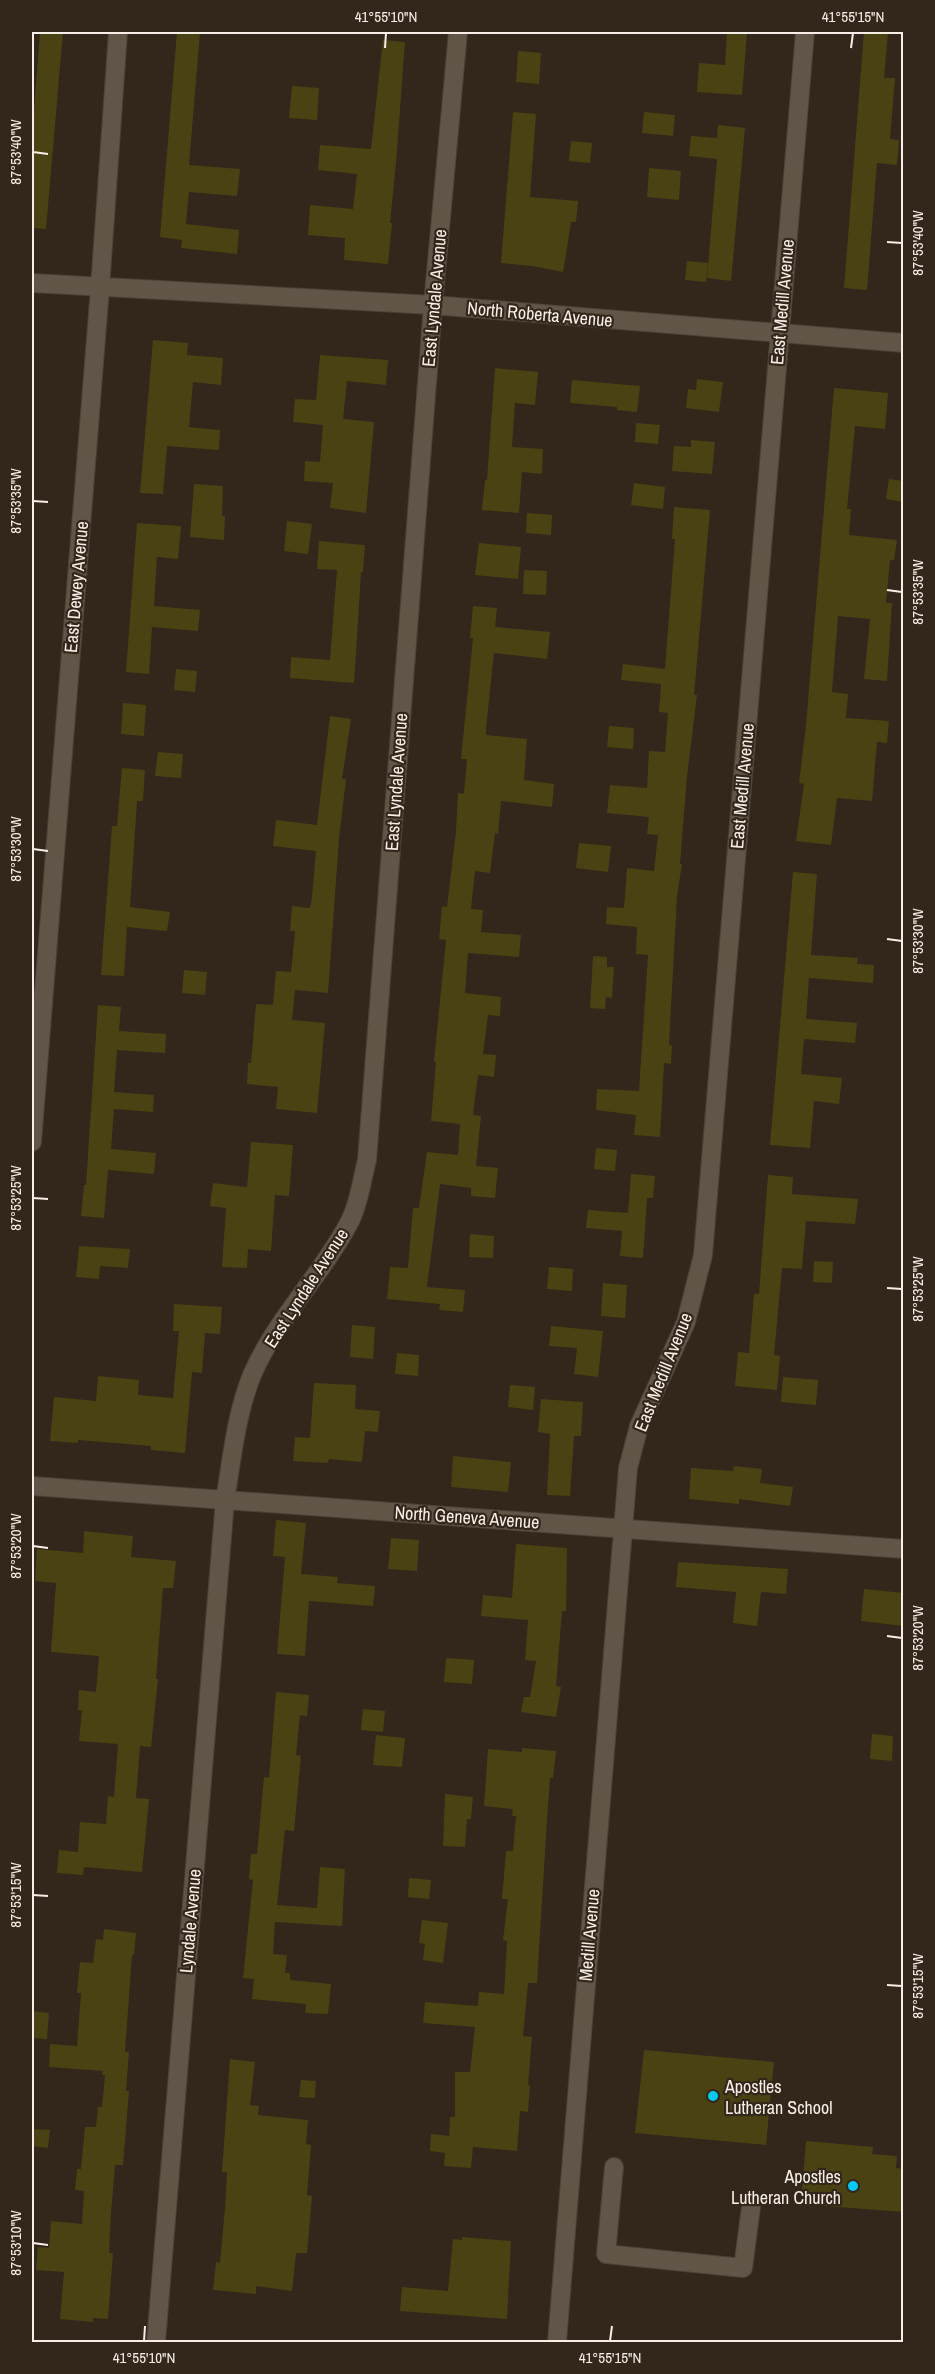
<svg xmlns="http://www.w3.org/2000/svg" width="935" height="2374" viewBox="0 0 935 2374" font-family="'Archivo Narrow',sans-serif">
<rect width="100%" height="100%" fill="#32271a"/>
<path fill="#4a4213" d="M40,32H63L46,229L32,228V137Z
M177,32H200L189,165L240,169L237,196L189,192L186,224L239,230L237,254L181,248L182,240L160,237Z
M727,32H747L742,95L697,92L699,63L725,65Z
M864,32H888L884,78H895L890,139L899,140L897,165L877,163L867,290L844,288Z
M383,40L405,42L396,163L390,223H392L388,264L344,260L345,238L308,235L310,205L353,209L357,174L318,170L320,145L371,149Z
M518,51L541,53L539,84L516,82Z
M292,86L319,88L317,120L289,118Z
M513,112L536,114L530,197L578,201L576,222H571L563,272L532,266L501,263Z
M644,112L675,115L673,136L642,133Z
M718,125L745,128L731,281L707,278L717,159L689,156L691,136L717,138Z
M571,141L592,143L590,163L569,161Z
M649,168L681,171L679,200L647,197Z
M687,261L708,263L706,282L685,280Z
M153,340L188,343L187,355L223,358L221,385L193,382L189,427L220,430L219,450L167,446L163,494L140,493Z
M320,355L388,360L386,385L347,381L343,419L374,422L366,513L330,508L333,483L304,481L305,461L320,462L323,425L293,422L295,399L316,400Z
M495,368L538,372L535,405L515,403L512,447L543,449L542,474L522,472L519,513L482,510L485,480H487Z
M697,379L723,382L719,412L686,408L688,389L696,390Z
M572,380L640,386L637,412L617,410V407L570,403Z
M834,388L888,393L885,429L855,426L847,509H851L849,535L897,540L894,560H890L886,603H892L887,681L864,679L870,619L838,616L832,692L848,694L846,718L889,721L887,743L877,742L872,801L837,798L831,845L796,841L804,784L799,783L806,725Z
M636,423L660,425L658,444L635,442Z
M691,440L715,442L712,474L672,471L674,446L691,447Z
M889,479L903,481V502L886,499Z
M634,483L665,487L663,509L631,505Z
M194,484L223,486L222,516H225L224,540L190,537Z
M674,507L710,510L695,684L694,695H697L687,776L680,864H682L677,896L669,1045L672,1046L671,1064L664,1063L660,1137L634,1135L636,1115L596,1110L597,1089L639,1091L648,955L636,954L637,927L606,924L607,907L624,908L627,868L654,871L658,835L647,834L649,817L607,813L610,785L647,788L649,751L665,752L668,713L659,712L661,684L621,680L623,664L665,669L675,539H672Z
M527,513L552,515L551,535L526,533Z
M287,521L312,524L308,554L284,551Z
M137,523L181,526L178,559L157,557L154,606L200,610L198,631L152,627L149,674L126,672Z
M319,541L365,545L363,572H361L354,683L290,678L291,657L330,660L337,570L317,569Z
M479,543L521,547L518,579L475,575Z
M524,570L547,571L546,595L523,594Z
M473,606L497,608L495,627L550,632L547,659L494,653L486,728V735L527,739L524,780L554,784L552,807L501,801L498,834L495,833L490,873L475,871L471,909L483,910L481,932L521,935L519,957L468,953L465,993L501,997L500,1016L488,1015L483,1054L496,1055L494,1077L478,1075L473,1115L481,1116L476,1166L498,1168L495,1198L471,1196V1188L440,1184L427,1287L465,1290L463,1312L439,1310L440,1304L387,1299L390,1267L408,1268L413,1208H419L427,1152L458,1155L460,1124L431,1121L436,1062H434L446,940L439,939L442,906L447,907L456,831L458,793L464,794L467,759H461L473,638H470Z
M176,669L197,671L195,692L174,690Z
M123,703L146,705L144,736L121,734Z
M330,716L351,719L342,779H346L339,839L328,993L295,990L292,1020L325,1023L317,1113L276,1109L278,1087L247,1084L248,1063H251L256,1004L273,1005L276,971L291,972L295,931H290L292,906L310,908L312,898L316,851L273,846L276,820L317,825Z
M609,726L634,728L633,749L607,747Z
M158,752L183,754L181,778L155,776Z
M122,768L145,770L143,801H137L130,907L170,912L167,931L127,927L124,976L101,975L112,826H117Z
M579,843L611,846L608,872L576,868Z
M793,872L817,874L811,955L858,958L857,964L874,965L873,983L809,978L806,1019L857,1023L855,1043L804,1039L801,1074L842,1078L839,1104L814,1101L810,1148L770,1145Z
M593,956L607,957V967H614L612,998L606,997L605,1009L590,1008Z
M184,970L207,972L205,995L182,993Z
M98,1005L121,1007L119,1031L166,1034L165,1053L117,1050L114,1092L154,1095L153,1112L114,1109L111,1149L156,1153L154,1174L108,1170L104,1218L81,1216L84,1185H86Z
M251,1142L293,1145L289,1196L275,1195L271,1251L248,1249L247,1268L222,1267L226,1208L210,1206L213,1183L247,1187Z
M596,1148L617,1150L615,1171L594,1169Z
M631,1174L655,1176L653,1198H647L643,1258L620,1256L622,1231L586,1228L588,1210L628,1213Z
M768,1175L793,1177L792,1194L858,1199L855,1224L806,1221L802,1269L782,1268L774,1355L780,1356L777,1390L735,1386L738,1352L749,1353L754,1294H759Z
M470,1234L494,1236L493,1258L469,1257Z
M79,1246L130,1249L128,1268L100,1266L99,1279L76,1277Z
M814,1261L833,1262L832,1283L813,1282Z
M549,1267L573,1269L572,1291L547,1289Z
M603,1283L627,1285L625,1318L601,1316Z
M174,1304L222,1307L220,1334L205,1333L202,1373L192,1372L185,1453L151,1450V1446L78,1440V1443L50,1441L54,1397L96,1401L98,1376L139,1380L138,1395L173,1398L179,1331H173Z
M352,1325L375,1327L373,1359L350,1357Z
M551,1326L603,1331L598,1377L574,1374L577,1348L549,1346Z
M397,1353L419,1355L418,1376L395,1374Z
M783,1377L818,1380L816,1405L781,1402Z
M314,1383L356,1385L355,1409L380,1411L378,1432L365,1431L362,1462L329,1459L328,1463L293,1461L295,1437L310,1438Z
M510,1385L535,1387L533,1410L508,1407Z
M541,1399L583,1402L581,1436H574L570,1496L547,1495L550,1434L538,1432Z
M453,1456L511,1462L508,1492L451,1487Z
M734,1466L762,1469L760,1483L793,1487L790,1506L739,1499V1504L689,1499L691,1468L733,1471Z
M276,1520L306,1523L301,1574L338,1577L337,1583L375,1586L373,1606L309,1601L305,1656L277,1654L285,1557L273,1556Z
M84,1531L133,1536L131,1557L176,1561L173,1588H163L156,1679H158L151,1747L140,1746L136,1798L149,1799L142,1872L84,1867L83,1875L57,1873L59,1850L78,1852L80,1822L106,1824L108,1796L114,1797L118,1744L79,1741L82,1710H78L79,1690L96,1692L99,1656L51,1652L56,1583L35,1581L37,1549L83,1553Z
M391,1538L419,1540L417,1571L388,1569Z
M516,1544L567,1548L566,1611H562L556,1686L561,1687L556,1717L521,1712L524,1697H530L536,1661L525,1660L528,1620L481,1616L483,1595L512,1598Z
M678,1562L788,1569L786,1594L761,1592L757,1626L733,1623L736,1592L676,1587Z
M864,1589L903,1593V1626L861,1621Z
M446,1658L474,1660L472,1684L444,1682Z
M276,1692L309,1695L307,1716L300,1715L296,1755L301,1756L294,1831L285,1830L277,1905L317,1908L320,1867L345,1869L342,1926L275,1922L273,1954L287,1955L285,1973H290V1980L331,1984L328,2014L305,2013L306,2004L252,1999L254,1979L243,1978L253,1880L249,1879L251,1854H257L264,1777L269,1778Z
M363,1709L385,1711L383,1732L361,1730Z
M872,1734L893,1736L892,1761L870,1759Z
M376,1735L405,1738L402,1767L373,1765Z
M522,1748L556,1751L553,1778H550L547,1819L537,1983H528L523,2036L532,2037L528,2085H530L528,2112L520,2111L517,2151L473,2147L471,2168L444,2166L445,2153L430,2151L431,2134L449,2136L450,2117H455V2072H470L475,2027L423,2023L425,2002L478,2006L479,1992L504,1994L507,1941L503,1940L508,1899H502L506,1851H513L516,1816H512L513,1809L484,1806L488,1749L522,1752Z
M445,1794L473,1797L471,1819H467L465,1847L443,1846Z
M409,1878L431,1880L429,1899L408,1897Z
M422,1920L448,1923L443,1963L423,1960L425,1944L419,1943Z
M104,1929L136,1933L134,1955H132L125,2052H129L126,2091H129L123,2165H115L111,2213L109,2253H113L108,2319L93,2318V2322L60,2319L64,2272L36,2270L38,2247L49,2248L51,2221L82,2224L84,2191L75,2190L77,2169H81L85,2127H96L98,2107H102L105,2075H102L103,2071L49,2067L50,2044L77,2046L81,1993H77L80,1962L93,1963L96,1939L103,1940Z
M32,2011L49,2013L47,2039L32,2038Z
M644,2050L774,2062L766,2145L635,2133Z
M230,2059L255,2062L250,2105L259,2106L258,2115L308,2120L306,2144L311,2145L307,2195L312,2196L307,2253H296L292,2291L256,2286V2294L213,2290L216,2262L220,2263L225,2208L227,2172H222Z
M301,2080L316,2081L315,2098L299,2097Z
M32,2129L50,2130L48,2148L32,2146Z
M806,2141L873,2147L872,2154L897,2156L896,2168L903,2169V2212L801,2204Z
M462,2237L511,2241L507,2319L400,2311L402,2287L448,2291L453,2239L462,2240Z"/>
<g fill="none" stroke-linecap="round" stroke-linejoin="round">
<g stroke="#4b4137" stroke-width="20">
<path id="minor" d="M32,283L433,305L904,343
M32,1142L100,288L118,32
M32,1486L904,1549
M614,2167L606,2254L743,2268L751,2207
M156,2342L225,1500C232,1459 236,1414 252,1375C276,1319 322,1275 350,1221C359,1204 362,1179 367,1160L433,305L458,32
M557,2342L628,1468L639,1426L686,1322L703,1255L805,32"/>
</g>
<use href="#minor" stroke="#615547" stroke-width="18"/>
</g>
<path fill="none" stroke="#f7efe7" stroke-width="2" d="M385,48L386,33M851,48L853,33M33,152L48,154M887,242L902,243M33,501L48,502M887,590L902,592M33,849L48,851M887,939L902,941M33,1198L48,1199M887,1288L902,1289M33,1546L48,1548M887,1636L902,1638M33,1895L48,1896M887,1985L902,1986M33,2243L48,2245M144,2341L145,2326M610,2341L612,2326"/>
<g fill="#01cbf9" stroke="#32271a" stroke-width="2">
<circle cx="713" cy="2096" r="6"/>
<circle cx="853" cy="2186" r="6"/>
</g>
<g text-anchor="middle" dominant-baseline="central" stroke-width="4.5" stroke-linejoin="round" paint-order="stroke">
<g font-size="18" fill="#f7efe7" stroke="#32271a">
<text transform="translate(434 298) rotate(-85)">East Lyndale Avenue</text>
<text transform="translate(782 302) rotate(-85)">East Medill Avenue</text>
<text transform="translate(540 314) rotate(5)">North Roberta Avenue</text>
<text transform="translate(76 587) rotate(-85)">East Dewey Avenue</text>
<text transform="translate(396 782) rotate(-86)">East Lyndale Avenue</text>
<text transform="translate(742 786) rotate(-85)">East Medill Avenue</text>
<text transform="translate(306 1288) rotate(-57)">East Lyndale Avenue</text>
<text transform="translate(663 1372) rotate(-68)">East Medill Avenue</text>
<text transform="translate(467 1517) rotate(4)">North Geneva Avenue</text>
<text transform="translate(190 1921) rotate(-85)">Lyndale Avenue</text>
<text transform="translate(589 1935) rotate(-85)">Medill Avenue</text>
</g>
<g font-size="18" fill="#f7efe7" stroke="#32271a" text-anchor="start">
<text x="725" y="2086">Apostles<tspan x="725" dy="21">Lutheran School</tspan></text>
<text x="841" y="2176" text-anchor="end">Apostles<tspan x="841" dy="21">Lutheran Church</tspan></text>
</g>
</g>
<rect width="935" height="2374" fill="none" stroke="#32271a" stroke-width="66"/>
<rect x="33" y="33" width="869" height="2308" fill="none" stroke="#f7efe7" stroke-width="2"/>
<g font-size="15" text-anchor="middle" fill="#f7efe7">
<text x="386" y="22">41°55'10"N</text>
<text x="853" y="22">41°55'15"N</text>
<text transform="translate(16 152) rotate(-90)" y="5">87°53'40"W</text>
<text transform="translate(918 243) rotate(-90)" y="5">87°53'40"W</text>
<text transform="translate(16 501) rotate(-90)" y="5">87°53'35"W</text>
<text transform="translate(918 592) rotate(-90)" y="5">87°53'35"W</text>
<text transform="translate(16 849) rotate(-90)" y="5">87°53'30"W</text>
<text transform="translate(918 941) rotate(-90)" y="5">87°53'30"W</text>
<text transform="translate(16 1198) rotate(-90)" y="5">87°53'25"W</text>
<text transform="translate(918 1289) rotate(-90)" y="5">87°53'25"W</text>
<text transform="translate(16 1546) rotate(-90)" y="5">87°53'20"W</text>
<text transform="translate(918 1638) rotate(-90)" y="5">87°53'20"W</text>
<text transform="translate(16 1895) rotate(-90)" y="5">87°53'15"W</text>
<text transform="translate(918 1986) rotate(-90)" y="5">87°53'15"W</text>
<text transform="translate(16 2243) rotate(-90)" y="5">87°53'10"W</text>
<text x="144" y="2363">41°55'10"N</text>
<text x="610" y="2363">41°55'15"N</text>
</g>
</svg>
